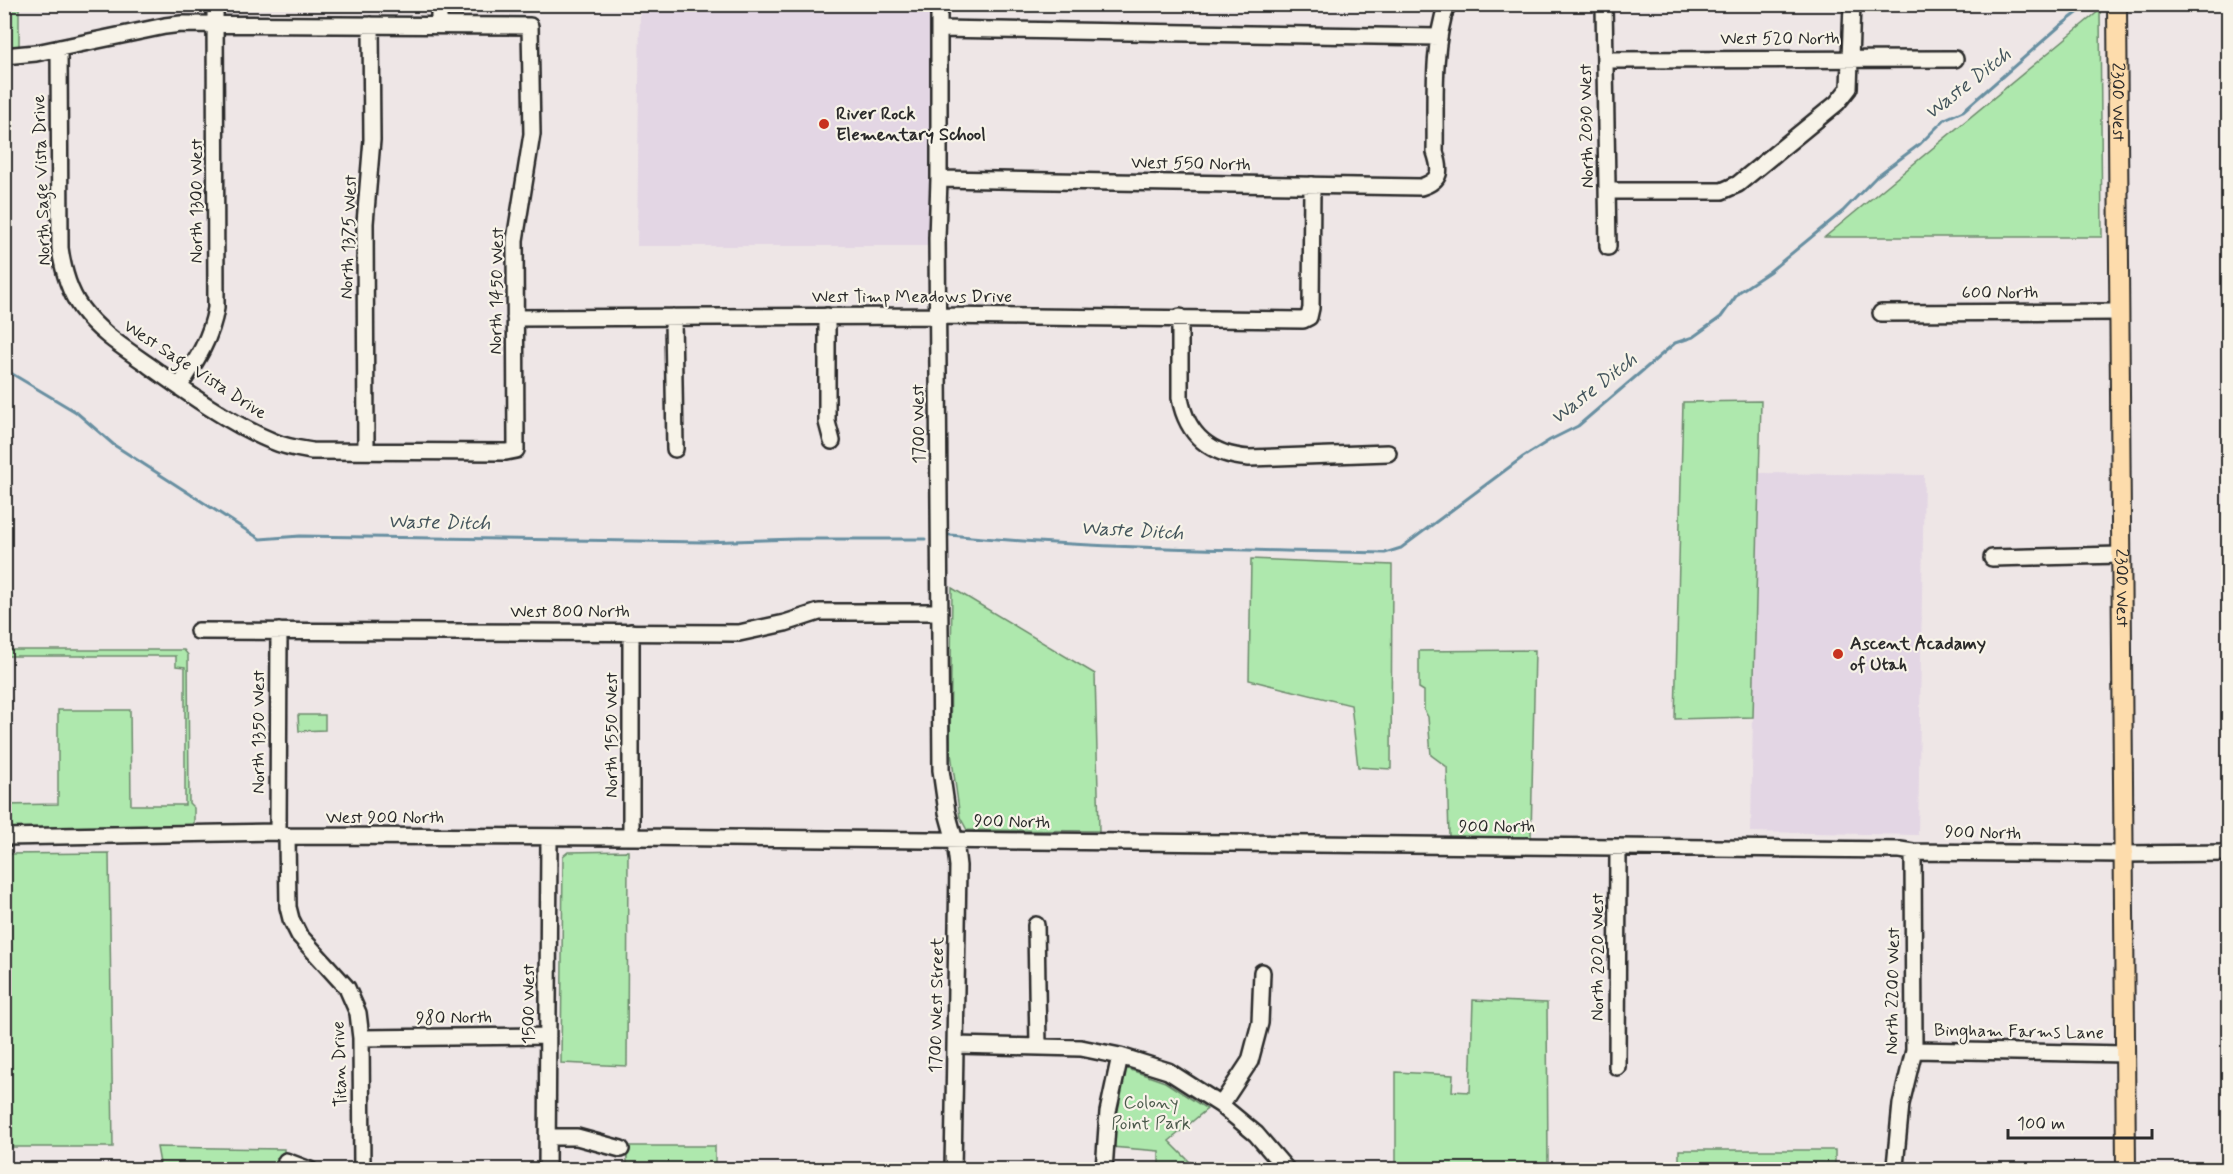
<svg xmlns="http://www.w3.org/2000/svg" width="2233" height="1174" viewBox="0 0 2233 1174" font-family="Mynerve,sans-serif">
<rect width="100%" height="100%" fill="#eee6e6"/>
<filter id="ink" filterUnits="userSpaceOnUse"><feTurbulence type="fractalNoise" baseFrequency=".0167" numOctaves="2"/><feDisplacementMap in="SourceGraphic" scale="12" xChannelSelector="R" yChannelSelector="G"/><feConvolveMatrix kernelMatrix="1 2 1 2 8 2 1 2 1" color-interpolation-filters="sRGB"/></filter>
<g filter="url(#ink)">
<path fill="#e3d6e4" d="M640,5H929V246H637Z
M1757,473L1924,475L1918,835L1751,832Z"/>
<path fill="#aee8ad" stroke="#6c8a6c" stroke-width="1.5" d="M5,5H19V48H5Z
M2100,10L2102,237H1825Z
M1761,401L1753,717L1675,719L1683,402Z
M1251,559L1392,565L1391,769L1358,767L1351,705L1249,680Z
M952,588L1095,674L1099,831L967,830L960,817L950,746Z
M4,650H184L188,655L189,803L194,808V827L5,832V805L58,804V710H130L131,805H185V667L176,666V656H5Z
M1535,650L1531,837H1449L1447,767L1431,755L1428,717L1424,710V691L1419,688V651Z
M298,715H325V730L299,731Z
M628,851L627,1066L561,1063L563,856L568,852Z
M109,853L113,1147H5V854Z
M1473,1000L1547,1003L1548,1169H1396V1072L1453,1075L1452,1091L1470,1092Z
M1125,1068L1165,1082L1207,1109L1169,1141L1197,1169H1159V1151L1111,1147Z
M627,1146H715V1169L627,1170Z
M157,1147L284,1149V1169H161Z
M1679,1150H1835V1166H1906V1170H1679Z"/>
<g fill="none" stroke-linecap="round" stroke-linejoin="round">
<path stroke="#678fa1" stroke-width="3" d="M4,369L76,412L114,445L260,539L300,536L704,542L797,539H925
M950,535C1095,549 1240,550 1385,553L1401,548L1523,457L1550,440L1578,426L1675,343L1693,337L1721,317L1739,292L1769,272L1843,211L1877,176L1920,144L1945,119L1963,111L2060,26L2089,4"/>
<g stroke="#2b2b2b" stroke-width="20">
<path id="minor" d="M939,4V179L937,238L941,770L947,812L955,841L958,866L953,1170
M1604,4L1608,247
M439,26V4
M939,29L1438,37
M4,56L36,53L165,26L181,24L530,26L532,134L515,240L516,450L506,452L312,451C299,449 285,447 272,441C228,423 183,390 144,362C121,346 98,331 81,308C68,290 63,270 60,248L59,48
M1605,60L1955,59
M939,179L1421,187C1442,180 1441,170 1435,152C1436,103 1431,51 1447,4
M1608,191H1722L1738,184L1837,103L1849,88L1852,4
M1881,313L2119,312
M827,316V422L832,441
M673,317L675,449
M1180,317V398C1187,436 1211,455 1249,458L1388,453
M515,318L937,316L1303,320L1309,317L1311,308L1312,185
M179,387C196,361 211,339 216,308L215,4
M366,451L365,223L372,140L371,25
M1992,558L2120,555
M198,631L739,633L785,623L819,612H940
M631,632V837
M278,832L279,631
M287,836L288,907L291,919L299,935L347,988L358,1013L361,1038L362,1170
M4,837L278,832L287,836L635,837L1900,850L1913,852L2123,854L2228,853
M1036,925L1038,1047
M361,1038L548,1036
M956,1045L1081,1048L1120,1056L1168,1071L1221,1105L1256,1134L1287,1170
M1914,1050L2125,1054
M1617,1067L1618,849
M1221,1105L1250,1061L1260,1023L1262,972
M548,1137H577L621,1149
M286,1161L310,1170
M1895,1166L1901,1104L1914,1050L1913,852
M547,1170L549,838
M1104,1170L1108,1112L1120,1056"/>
</g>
<g stroke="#2b2b2b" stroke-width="22">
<g id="major">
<path id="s1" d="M2117,4L2126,1170"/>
</g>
</g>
<use href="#minor" stroke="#f7f3e8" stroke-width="15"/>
<use href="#major" stroke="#fddcac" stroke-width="18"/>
</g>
</g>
<g fill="#c8321e" stroke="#f7f3e8" stroke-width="2">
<circle cx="824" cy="124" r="6"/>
<circle cx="1838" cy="654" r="6"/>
</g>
<g text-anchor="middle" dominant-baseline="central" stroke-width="4.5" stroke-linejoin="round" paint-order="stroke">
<g font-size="18" fill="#2b2b2b" stroke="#f7f3e8">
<text x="1780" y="39">West 520 North</text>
<text stroke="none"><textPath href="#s1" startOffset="98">2300 West</textPath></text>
<text transform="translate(1587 126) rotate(-91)">North 2030 West</text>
<text transform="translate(1191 164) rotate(1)">West 550 North</text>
<text transform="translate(42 180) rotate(-92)">North Sage Vista Drive</text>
<text transform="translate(197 201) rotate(-90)">North 1300 West</text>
<text transform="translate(349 237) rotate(-88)">North 1375 West</text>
<text transform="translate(497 291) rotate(-89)">North 1450 West</text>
<text x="2000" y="293">600 North</text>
<text x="912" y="297">West Timp Meadows Drive</text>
<text transform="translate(195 370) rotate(33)">West Sage Vista Drive</text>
<text transform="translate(919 424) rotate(-91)">1700 West</text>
<text stroke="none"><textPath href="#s1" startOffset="584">2300 West</textPath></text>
<text x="570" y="612">West 800 North</text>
<text transform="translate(259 732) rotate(-90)">North 1350 West</text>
<text transform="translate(612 735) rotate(-90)">North 1550 West</text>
<text x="385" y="818">West 900 North</text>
<text transform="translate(1012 822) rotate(1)">900 North</text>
<text x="1497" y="827">900 North</text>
<text transform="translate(1983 833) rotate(1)">900 North</text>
<text transform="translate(1598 957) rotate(-90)">North 2020 West</text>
<text transform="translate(1893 991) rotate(-89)">North 2200 West</text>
<text transform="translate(529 1004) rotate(-90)">1500 West</text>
<text transform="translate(937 1005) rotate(-89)">1700 West Street</text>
<text transform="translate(454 1018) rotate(-1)">980 North</text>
<text transform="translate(2019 1032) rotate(1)">Bingham Farms Lane</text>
<text transform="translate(340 1064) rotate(-92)">Titan Drive</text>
</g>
<g font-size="18" font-weight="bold" fill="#2b2b2b" stroke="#f7f3e8" text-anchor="start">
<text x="836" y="114">River Rock<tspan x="836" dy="21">Elementary School</tspan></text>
<text x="1850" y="644">Ascent Acadamy<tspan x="1850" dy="21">of Utah</tspan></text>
</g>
<g font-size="18" fill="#4c5a4c" stroke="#f7f3e8">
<text x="1151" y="1103">Colony<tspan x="1151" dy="21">Point Park</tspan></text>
</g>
<g font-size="20" font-style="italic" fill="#44555c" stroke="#f7f3e8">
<text transform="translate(1968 84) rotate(-38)">Waste Ditch</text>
<text transform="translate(1594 389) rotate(-38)">Waste Ditch</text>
<text transform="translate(439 523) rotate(1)">Waste Ditch</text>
<text transform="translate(1132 531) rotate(3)">Waste Ditch</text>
</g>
</g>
<rect width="2233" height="1174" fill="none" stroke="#f7f3e8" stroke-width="24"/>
<rect x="12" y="12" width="2209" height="1150" fill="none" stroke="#2b2b2b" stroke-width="2" filter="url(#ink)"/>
<path d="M2008 1129v9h144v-9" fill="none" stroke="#2b2b2b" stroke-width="3"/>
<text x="2017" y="1129" font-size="18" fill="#2b2b2b" stroke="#f7f3e8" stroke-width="4.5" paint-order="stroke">100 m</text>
</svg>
